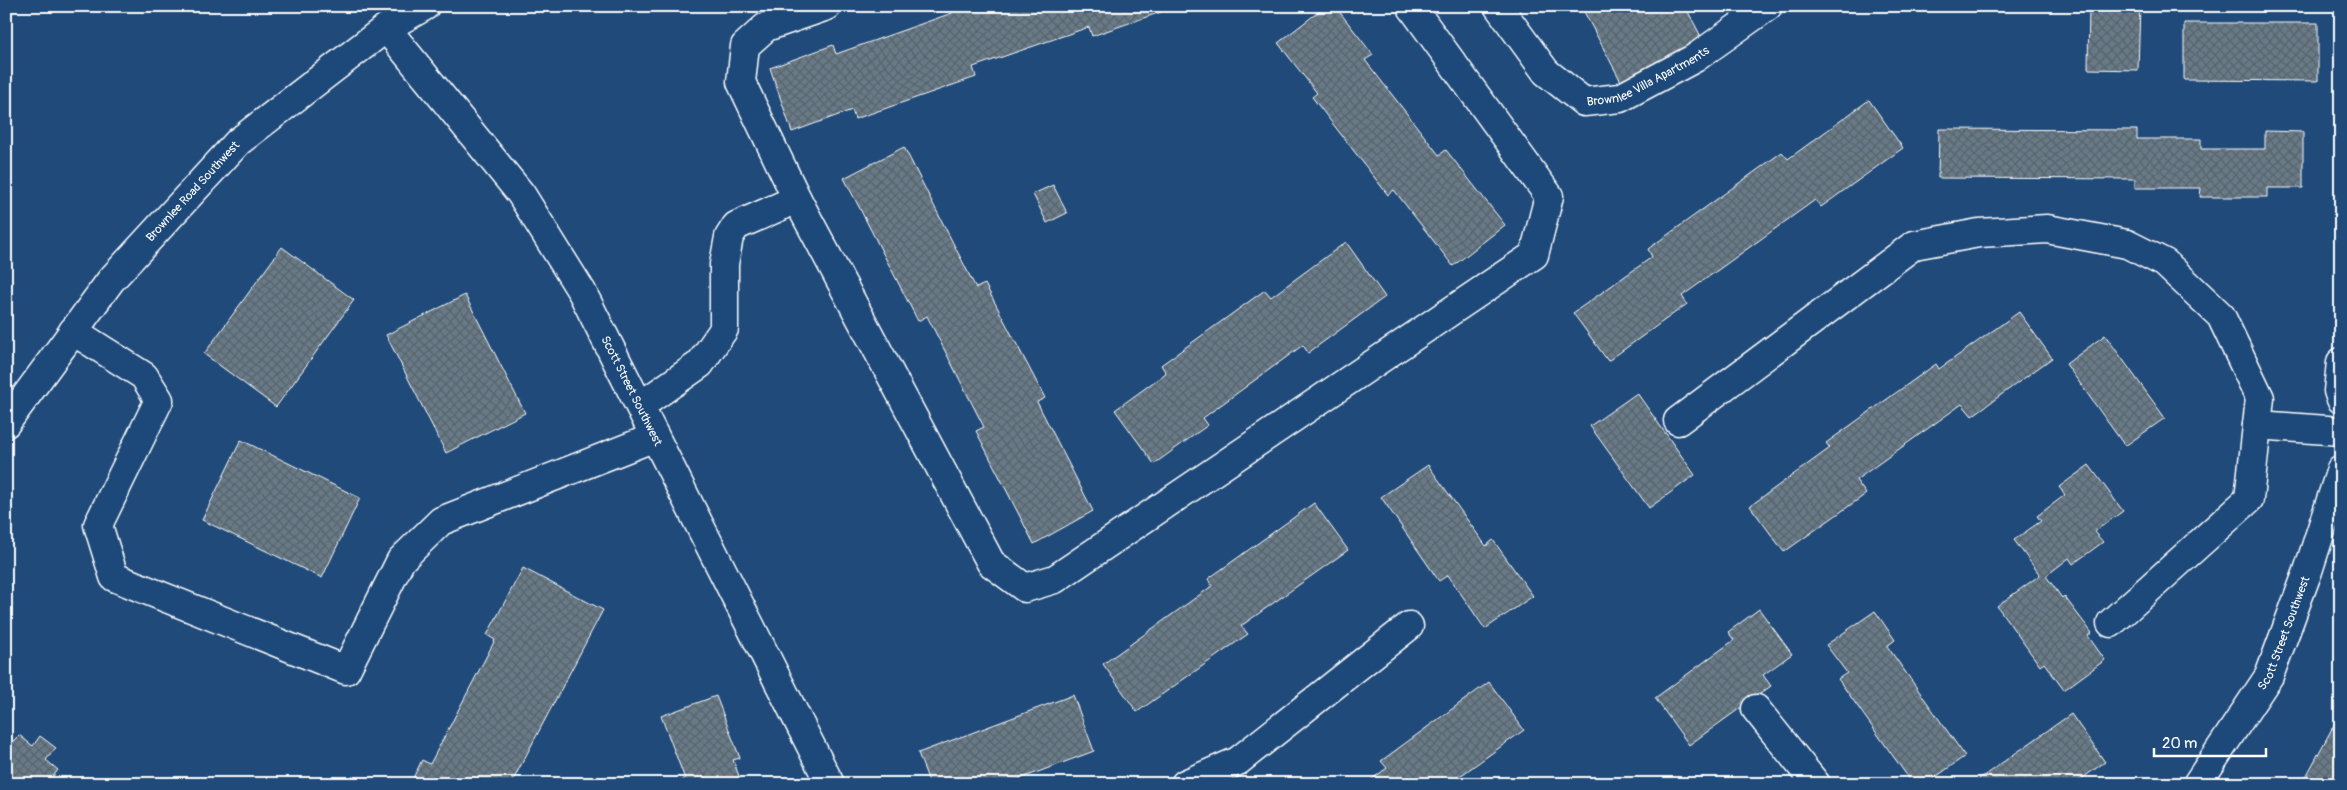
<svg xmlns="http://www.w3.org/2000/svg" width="2347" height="790" viewBox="0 0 2347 790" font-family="Pangolin,sans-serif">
<defs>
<pattern id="building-cross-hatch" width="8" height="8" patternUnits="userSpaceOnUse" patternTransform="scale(1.25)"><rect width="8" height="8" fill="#677a88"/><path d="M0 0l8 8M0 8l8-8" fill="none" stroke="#5a636a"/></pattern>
</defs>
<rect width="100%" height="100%" fill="#1f4a7a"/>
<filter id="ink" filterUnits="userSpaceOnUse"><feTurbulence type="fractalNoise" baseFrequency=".02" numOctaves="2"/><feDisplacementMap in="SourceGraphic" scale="10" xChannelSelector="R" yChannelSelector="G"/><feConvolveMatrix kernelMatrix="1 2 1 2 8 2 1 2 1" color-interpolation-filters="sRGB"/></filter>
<g filter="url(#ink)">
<path fill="url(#building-cross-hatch)" stroke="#fff" d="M950,6H1178L1092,36L1089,27L973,67L976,77L855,119L852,110L792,132L770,68L833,45L836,54L952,13Z
M1326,6H1335L1373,55L1365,60L1439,155L1446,150L1505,225L1453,266L1394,190L1388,195L1312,97L1317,93L1278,43Z
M1581,6H1685L1706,46L1625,89Z
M2089,6H2140L2138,70L2088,69Z
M2184,23H2318V81L2184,80Z
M1869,100L1903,148L1821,207L1815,200L1682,296L1687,304L1608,361L1573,313L1652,257L1648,249L1782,152L1788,159Z
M1939,129L2137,130V139H2201V149H2265V131L2303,132V188H2267V197H2200L2201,188H2135V179L1938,178Z
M904,147L976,288L985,284L1045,398L1037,402L1093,511L1034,544L976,431L984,427L927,316L918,321L844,178Z
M1053,185L1067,213L1047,223L1033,194Z
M1346,242L1385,297L1308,353L1303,345L1203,418L1208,425L1154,464L1115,410L1166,373L1161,365L1265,290L1271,297Z
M282,247L354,300L276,407L204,354Z
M465,295L525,413L446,453L386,335Z
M2019,312L2052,358L1972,416L1962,404L1856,480L1866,494L1784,552L1750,506L1830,448L1826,443L1936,364L1939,369Z
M2105,335L2165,418L2125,446L2066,364Z
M1637,393L1695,475L1649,508L1590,426Z
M241,440L360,498L322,578L202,520Z
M1428,465L1486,546L1493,540L1533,596L1485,629L1448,575L1439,581L1381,497Z
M2089,465L2123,511L2094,532L2103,542L2073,564L2069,558L2046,576L2062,598L2064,596L2092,633L2088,636L2105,660L2064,690L2044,663L2040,666L1997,606L2040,575L2014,540L2041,521L2037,516L2065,495L2059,487Z
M1314,503L1348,550L1241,626L1248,634L1137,712L1103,664L1212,586L1208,579Z
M523,568L603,610L511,784H410L422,760L430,764L495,640L487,635Z
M1759,609L1792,654L1763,675L1771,686L1689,745L1655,698L1734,640L1728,632Z
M1875,611L1895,640L1887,646L1965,756L1926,784H1913L1838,679L1847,673L1826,645Z
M1489,682L1524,730L1449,784H1365L1387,768L1381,761Z
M1073,695L1094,751L1006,784H930L918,753Z
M716,696L740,758L733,760L742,784H679L678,782L685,779L661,716Z
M2341,712V784H2302Z
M2071,714L2105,762L2074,784H1972Z
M19,735L33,746L40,736L56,748L46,760L58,770L47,784H6V748Z"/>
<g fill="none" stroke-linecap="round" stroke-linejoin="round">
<g stroke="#fff" stroke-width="31">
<g id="minor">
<path d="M827,6L766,27L745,46L741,82L797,199L991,563L1025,588L1055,579L1534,255L1549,196L1411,6"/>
<path id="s1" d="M1498,6L1546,72L1584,102L1620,98L1695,58L1768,6"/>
<path id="s2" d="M386,28L521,194L582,292L830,784"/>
<path d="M73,331L144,376L159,400L98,525L114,577L346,670L401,560L441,521L655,437"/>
<path d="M2341,362L2338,391L2341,399"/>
<path d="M640,406L700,364L724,329V264L729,237L736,226L797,199"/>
<path d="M1678,421L1914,245L1979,233L2047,229L2127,244L2165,263L2221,316L2260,398L2249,499L2111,623"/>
<path id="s3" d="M6,423L111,280L238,142L386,28L425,6"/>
<path d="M2257,425L2341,431"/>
<path d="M1756,709L1816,784"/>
<path d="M1185,784L1238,761L1409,626"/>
<path id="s4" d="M2197,784L2269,676L2308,571L2341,469"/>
</g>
</g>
<use href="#minor" stroke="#1f4a7a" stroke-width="28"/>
</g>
</g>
<g text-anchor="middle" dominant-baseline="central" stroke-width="4.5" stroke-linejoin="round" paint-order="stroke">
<g font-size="12" fill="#fff" stroke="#1f4a7a">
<text stroke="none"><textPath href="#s1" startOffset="200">Brownlee Villa Apartments</textPath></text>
<text stroke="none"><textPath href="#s3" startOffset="298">Brownlee Road Southwest</textPath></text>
<text stroke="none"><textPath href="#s2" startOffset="440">Scott Street Southwest</textPath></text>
<text stroke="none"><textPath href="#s4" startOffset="175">Scott Street Southwest</textPath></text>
</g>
</g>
<rect width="2347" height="790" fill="none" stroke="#1f4a7a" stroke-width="25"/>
<rect x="12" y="12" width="2322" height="765" fill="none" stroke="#fff" stroke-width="2" filter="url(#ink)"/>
<path d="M2154 748v8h112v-8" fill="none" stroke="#ffffff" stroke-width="2.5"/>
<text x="2162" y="748" font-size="15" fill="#ffffff" stroke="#1f4a7a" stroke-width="4" paint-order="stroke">20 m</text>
</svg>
